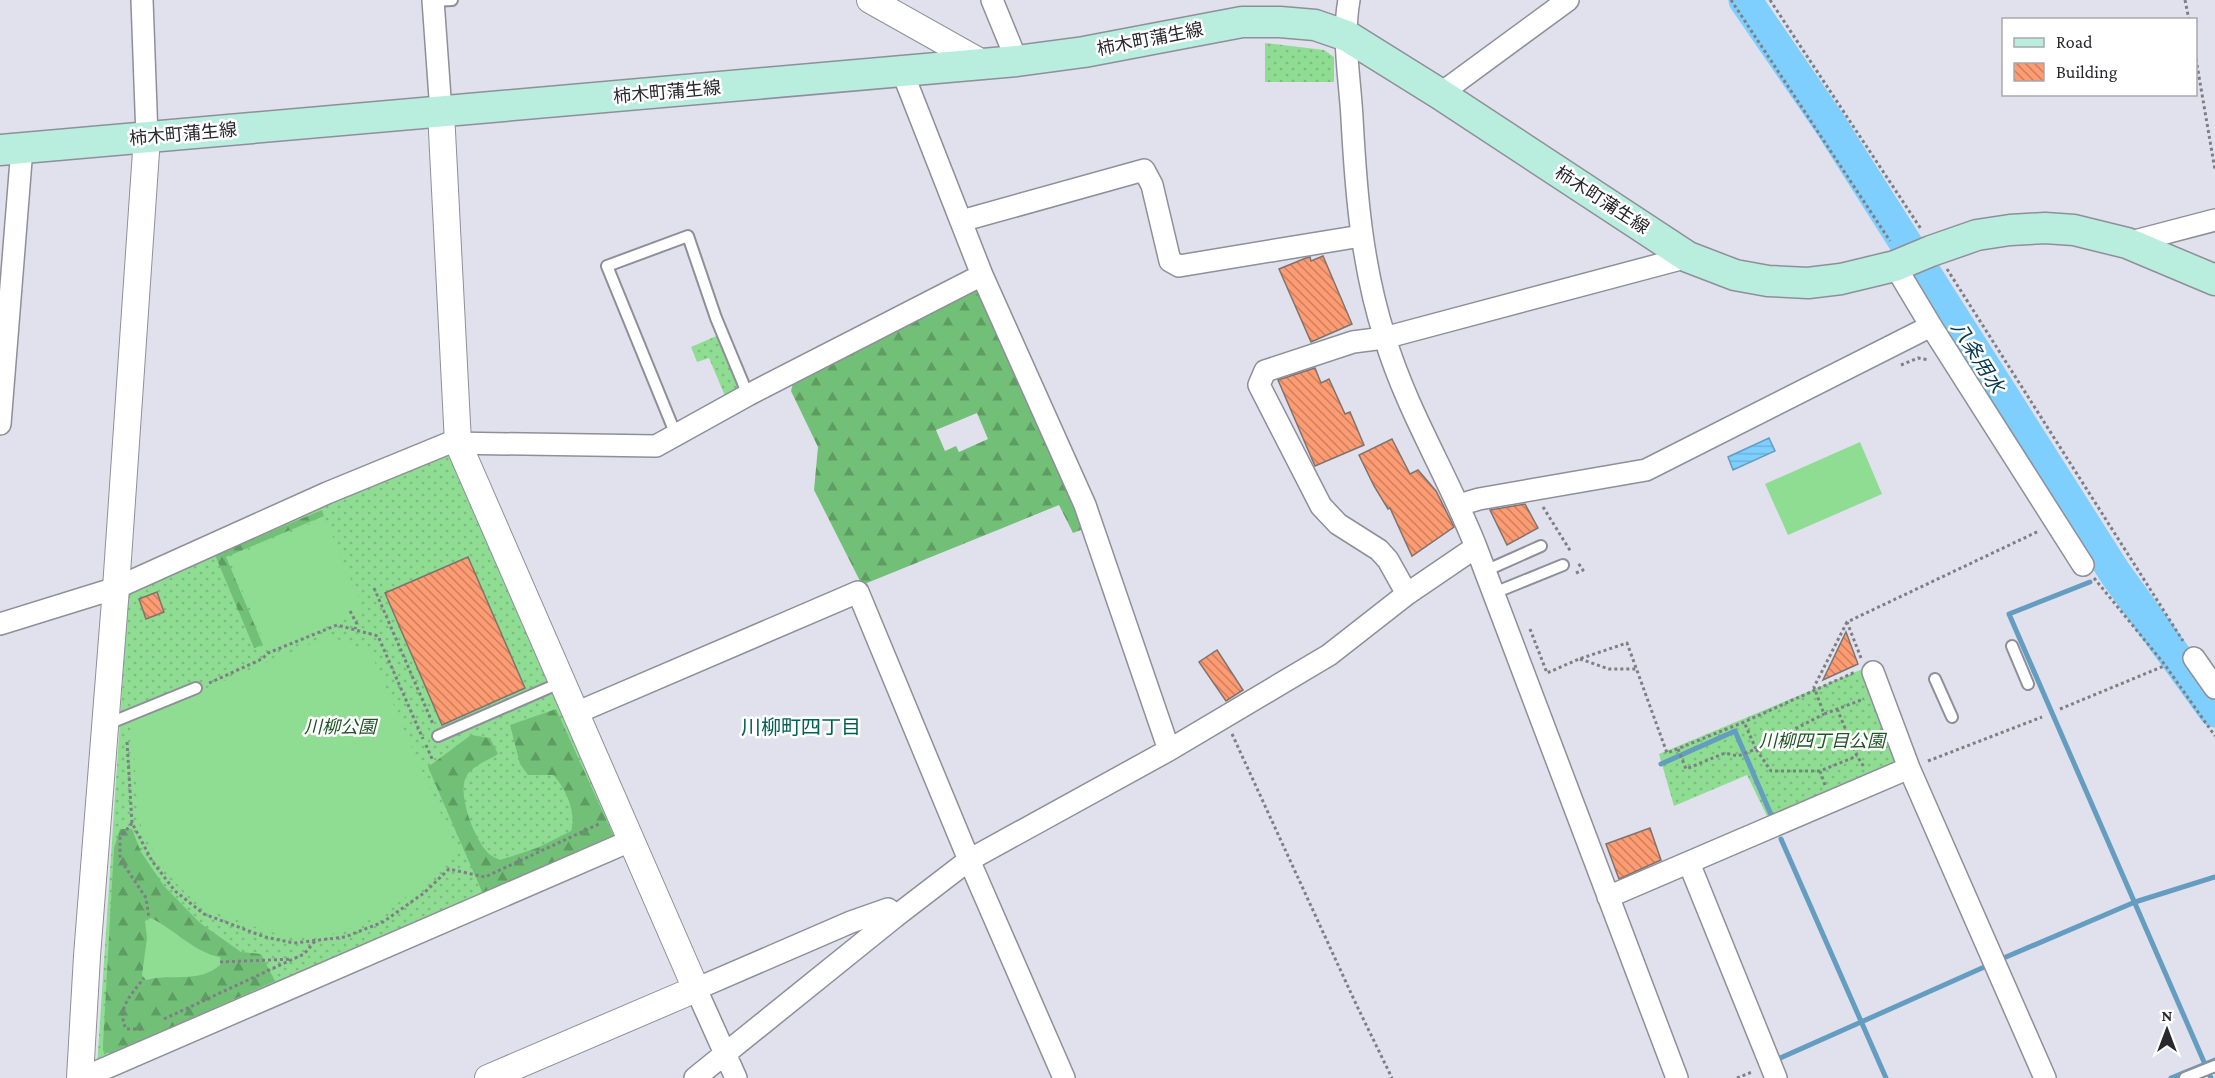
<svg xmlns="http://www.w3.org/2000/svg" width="2215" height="1078" viewBox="0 0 2215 1078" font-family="'Crimson Pro','Noto Sans JP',serif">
<defs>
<pattern id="grass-dots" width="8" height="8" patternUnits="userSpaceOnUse" patternTransform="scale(1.5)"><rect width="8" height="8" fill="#8fdc93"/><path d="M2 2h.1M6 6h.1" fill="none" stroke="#7bbd7f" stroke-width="1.8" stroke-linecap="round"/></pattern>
<pattern id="forest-firs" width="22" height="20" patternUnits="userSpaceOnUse" patternTransform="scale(1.5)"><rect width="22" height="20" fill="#72c077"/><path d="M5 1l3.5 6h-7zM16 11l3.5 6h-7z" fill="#5e9c62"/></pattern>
<pattern id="water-rules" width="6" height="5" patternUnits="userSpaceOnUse" patternTransform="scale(1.5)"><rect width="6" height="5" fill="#7ecffe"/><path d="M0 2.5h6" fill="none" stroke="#6db2da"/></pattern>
<pattern id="building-back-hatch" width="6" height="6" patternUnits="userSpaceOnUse" patternTransform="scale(1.5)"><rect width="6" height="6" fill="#fd9b72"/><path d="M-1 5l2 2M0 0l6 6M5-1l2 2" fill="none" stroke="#cd7e5e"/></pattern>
</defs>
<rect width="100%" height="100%" fill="#e1e1ed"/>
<path fill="url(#grass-dots)" d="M1265,43L1324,50L1334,57V82H1265Z
M721,334L739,380L734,399L728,403L709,358L697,362L691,347Z
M450,447L630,841L97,1066L129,585Z
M1865,668L1897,765L1768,818L1747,775L1674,806L1659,754Z"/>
<path fill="url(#forest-firs)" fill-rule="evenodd" d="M979,286L1086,528L1073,533L1059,505L862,585L814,490L818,447L791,391L794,379ZM977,413L988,439L959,452L956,446L945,451L936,430Z
M322,510L324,516L226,557L263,645L254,648L215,555Z
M556,709L615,839L483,894L428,767L471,735L490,738L498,754C489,760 474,765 467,775C456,792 474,839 488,853C491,856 496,858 500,860L537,848L571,831C577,814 566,788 553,775H528L520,764L510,725Z
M120,829H132L141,852L164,886L200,923L241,952L261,954L275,981L111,1054L103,1051V1044L114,848Z"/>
<path fill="#8fdc93" d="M1860,442L1882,494L1788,535L1765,484Z
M325,518L364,611L268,651L229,558Z
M329,636L370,651L458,853C422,885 388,917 342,931C299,945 271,933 232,918C222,914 210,912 202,906C176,889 144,845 138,814L132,720Z
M151,918C174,929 195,953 220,957L221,964C200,984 172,973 146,980L142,975L147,938L145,921Z"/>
<path fill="url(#water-rules)" stroke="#649dbf" stroke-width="1.5" d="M1769,438L1775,451L1733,470L1728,457Z"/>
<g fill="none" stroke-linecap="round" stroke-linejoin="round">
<path stroke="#649dbf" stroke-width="5" d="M2101,577L2115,573
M2090,582L2009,614L2211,1078
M1661,764L1735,731L1772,817
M1781,839L1886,1078
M1999,960L2135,902L2215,877
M1776,1060L1991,964
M2171,1078L2215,1060"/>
<path stroke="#7ecffe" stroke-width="33" d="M1745,0L1830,124L2115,573L2215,711"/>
</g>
<path fill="url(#building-back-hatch)" stroke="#7e736e" stroke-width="1.5" d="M1323,256L1352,324L1311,342L1279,269L1306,258L1310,257L1311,261Z
M1315,368L1321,383L1329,379L1345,414L1350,412L1364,445L1315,466L1278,380Z
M1392,439L1410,474L1418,470L1436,491L1454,527L1412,556L1390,508L1388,509L1374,486L1359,455Z
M1525,504L1538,528L1507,545L1490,510Z
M468,557L525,688L442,725L385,593Z
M157,592L164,612L146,619L139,599Z
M1846,632L1858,664L1823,680Z
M1217,650L1243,690L1226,701L1199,662Z
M1650,828L1661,860L1619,879L1606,844Z"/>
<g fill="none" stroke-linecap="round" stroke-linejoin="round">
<g stroke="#8f8f9a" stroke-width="14">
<path id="service" d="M433,1L452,0
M676,435L607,266L688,236L716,318L748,395
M1485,571L1541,546
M1494,593L1563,565
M2012,646L2028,684
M1935,679L1952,717
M107,722L115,721L196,688
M438,736L562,682
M2185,1078L2215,1066"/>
</g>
<g stroke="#8f8f9a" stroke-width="24">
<path id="minor" d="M142,0L147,137
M433,0L441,112
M992,0L1017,61
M1349,0C1342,38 1350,80 1352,118C1356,193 1362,267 1385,338C1407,411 1448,476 1476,547L1677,1078
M902,71L982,275L1085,505L1169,750
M1440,94L1568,0
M961,221L1144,170L1152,185L1170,261L1179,266L1361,236
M2127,243L2215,220
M1895,266L1931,326L2083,565
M0,424L22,148
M1459,505L1479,499L1646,470L1931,326
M1407,594L1388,560L1379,550L1338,524L1321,506L1259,385L1265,371L1353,342L1384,338L1688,257
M0,624L116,588L327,493L449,443L656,446L748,395L982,275
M2194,658L2215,688
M1873,672L1909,768L2045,1078
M576,713L858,592L969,860L1064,1078
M1689,863L1776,1078
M1608,897L1909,768
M80,1073L92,1074L630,841
M695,1078L896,916L969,860L1169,750L1329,655L1407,594L1476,547
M736,1078L696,989L851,922L888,909L896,916"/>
</g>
<g stroke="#8f8f9a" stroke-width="28">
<path id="tertiary" d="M870,0L984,64
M441,112L458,443L696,989L488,1078
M80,1078L87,956L116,588L147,137"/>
</g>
<g stroke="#8f8f9a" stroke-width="33">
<path id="secondary" d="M0,150L1017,61L1084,52L1242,22H1280L1315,25L1347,36L1440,94L1688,257L1735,275L1768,281L1808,283L1841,279L1895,266L1931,251L1977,235L2010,230L2045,228L2074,230L2127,243L2215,280"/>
</g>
<path stroke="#7e7e86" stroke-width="3" stroke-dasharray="3 3" stroke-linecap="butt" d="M1731,0L1890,241
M1770,0L1921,229
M2185,0L2189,20
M2196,59L2215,170
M1947,269L2183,641
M1901,365L1918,358L1929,360
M1543,507L1571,552
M1576,573L1583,570L1578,563
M2094,578L2165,665L2215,736
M374,588L433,724
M350,611L357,624L355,629
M1847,622L1814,687L1824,714L1864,699
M1530,629L1547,673L1579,659L1627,643L1667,753L1744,722L1855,672
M1861,658L1847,622L2039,531
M1580,659L1609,669H1637
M209,683L262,659L268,653L337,625L378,636L423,739
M1837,709L1857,756L1864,767
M2060,709L2164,666
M1232,734L1356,1004L1392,1078
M127,742L132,823L152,861L175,891L204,914L265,937L294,943L345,937L383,922L424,893L449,869L485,877L601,823
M426,745L433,761
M1678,749L1686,769L1725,753L1738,756L1756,749L1744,722
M1928,761L2042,717
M1820,771H1771L1756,749L1824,714
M1825,785L1820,771L1857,756
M132,823L120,838V859L146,898L149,918
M220,962L292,959
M164,1019L304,954L316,940
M142,1029H126C116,1008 132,994 144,978
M1737,1078L1752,1072"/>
<use href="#service" stroke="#fff" stroke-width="10"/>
<use href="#minor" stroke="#fff" stroke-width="21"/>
<use href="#tertiary" stroke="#fff" stroke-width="26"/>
<use href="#secondary" stroke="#b9eddd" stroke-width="30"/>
</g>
<g text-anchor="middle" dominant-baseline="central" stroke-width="5" stroke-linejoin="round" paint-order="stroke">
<g font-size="18" fill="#29292d" stroke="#fff">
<text transform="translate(1150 39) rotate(-11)">柿木町蒲生線</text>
<text transform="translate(667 92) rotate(-5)">柿木町蒲生線</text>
<text transform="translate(183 134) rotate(-5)">柿木町蒲生線</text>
<text transform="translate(1602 200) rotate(33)">柿木町蒲生線</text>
</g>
<g font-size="18" font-style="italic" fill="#1f5424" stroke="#fff">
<text x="340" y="727">川柳公園</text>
<text x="1822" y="741">川柳四丁目公園</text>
</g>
<g font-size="20" font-style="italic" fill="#0a3a52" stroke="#fff">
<text transform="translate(1978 357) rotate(58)">八条用水</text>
</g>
<g font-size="20" fill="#006054" stroke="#fff">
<text x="801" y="727">川柳町四丁目</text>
</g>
</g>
<rect x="2002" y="18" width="195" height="78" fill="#ffffff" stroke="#a9a9ab" stroke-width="1.5"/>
<rect x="2014" y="38" width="30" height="9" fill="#b9eddd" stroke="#a9a9ab" stroke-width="1.5"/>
<text x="2056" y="48" font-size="18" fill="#29292d">Road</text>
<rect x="2014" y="63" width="30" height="18" fill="url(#building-back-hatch)" stroke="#a9a9ab" stroke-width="1.5"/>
<text x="2056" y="78" font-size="18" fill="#29292d">Building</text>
<g transform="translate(2167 1030)" stroke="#ffffff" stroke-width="4.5" paint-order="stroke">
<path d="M0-4.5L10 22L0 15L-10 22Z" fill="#29292d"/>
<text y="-9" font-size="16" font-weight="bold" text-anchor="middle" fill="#29292d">N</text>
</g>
</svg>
